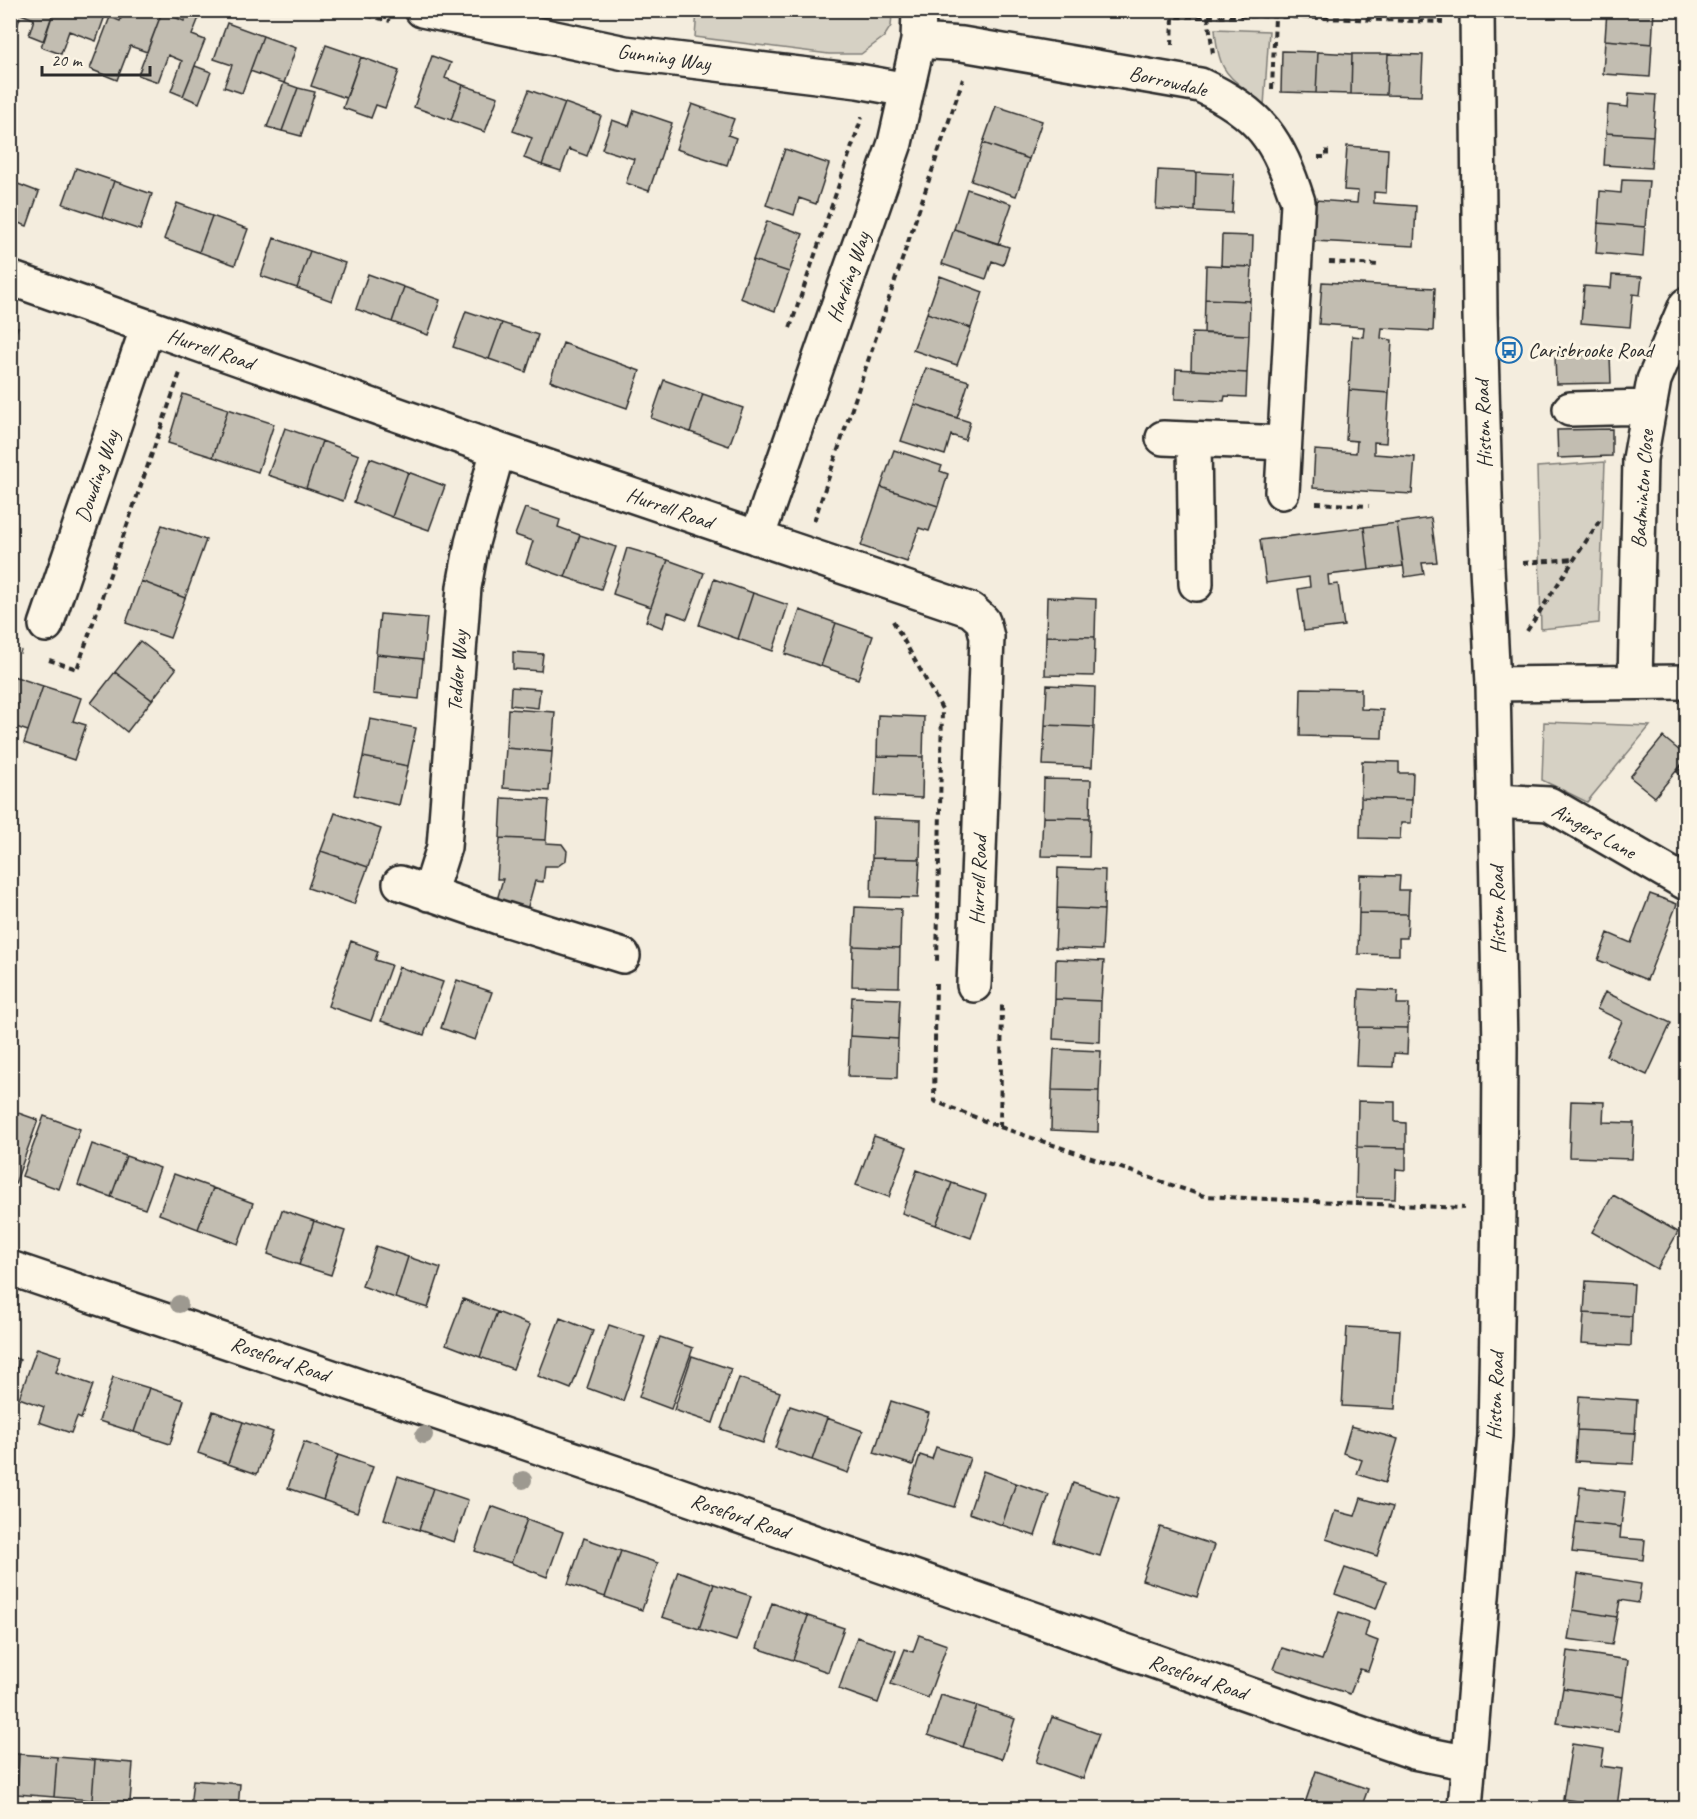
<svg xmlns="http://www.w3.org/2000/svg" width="1697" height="1819" viewBox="0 0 1697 1819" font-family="Caveat,sans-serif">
<rect width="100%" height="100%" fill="#f4edde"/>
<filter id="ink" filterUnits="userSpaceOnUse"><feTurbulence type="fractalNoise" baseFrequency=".0167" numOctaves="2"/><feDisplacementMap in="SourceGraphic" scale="12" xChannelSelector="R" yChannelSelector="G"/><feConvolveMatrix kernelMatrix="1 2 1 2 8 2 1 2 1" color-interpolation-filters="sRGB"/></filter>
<g filter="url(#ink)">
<path fill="#d6d1c4" stroke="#807e78" stroke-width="1.5" d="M697,11L892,14L891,26L884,37L861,54H829L695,37Z
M1316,11H1439V19Z
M1215,29L1269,31L1264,106C1231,74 1219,80 1215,29Z
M1605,462L1599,623L1541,629L1537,467Z
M1544,722L1650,726L1587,802L1542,780Z"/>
<path fill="#c2bdb1" stroke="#2b2b2b" stroke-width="1.5" d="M10,10H54L44,41L29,35L34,19Z
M54,10H107L96,41L69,31L61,54L41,47Z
M124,10L162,12L147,52L130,46L117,80L90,69L110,17L120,21Z
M188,10L200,15L192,35L205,40L183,96L171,91L182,61L168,55L158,82L138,75L162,12L184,21Z
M791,10H853V13Z
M1607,10H1654L1652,44L1605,40Z
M10,15L20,18L10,44Z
M227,23L263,36L242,93L224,87L232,65L214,59Z
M263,36L296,48L284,83L250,71Z
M1605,40L1652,44L1650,77L1603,74Z
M326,45L361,57L346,98L311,86Z
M1282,51L1318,52L1316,93L1281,92Z
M1318,52L1352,54L1351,94L1316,93Z
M1352,54H1388L1386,95L1351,94Z
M1388,54L1423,55L1421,96L1386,95Z
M432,56L451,63L445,78L463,85L451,120L414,107Z
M361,57L399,71L385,108L376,105L371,118L343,108Z
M195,66L211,72L199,103L183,96Z
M284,83L298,88L282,131L267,127Z
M463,85L498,97L485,132L451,120Z
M298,88L315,92L301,136L282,131Z
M529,90L565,103L542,165L524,158L532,138L513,131Z
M1629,93L1656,95L1653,136L1606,133L1608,105L1628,107Z
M565,103L601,116L587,156L569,149L561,171L542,165Z
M692,104L734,119L728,135L736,138L727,165L676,149Z
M996,106L1042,121L1029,159L983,143Z
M634,110L672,123L649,191L626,183L634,159L602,149L612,120L629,126Z
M1606,133L1653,136L1651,168L1604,165Z
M983,143L1029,159L1016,196L971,181Z
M1347,146L1388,149L1386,193L1374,192V203L1416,206L1414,246L1313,241L1315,200L1357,203L1358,191L1344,190Z
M785,149L829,164L816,204L799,198L794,215L766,205Z
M76,168L114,181L102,217L63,204Z
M1158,170L1196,172L1195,211L1156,209Z
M1196,172L1234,174L1232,213L1195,211Z
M1622,180L1649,181L1645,227L1598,223L1600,191L1621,193Z
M10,181L39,192L27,226L10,220Z
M114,181L152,194L140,230L102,217Z
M967,189L1012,204L998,244L954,229Z
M177,203L212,216L199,252L164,239Z
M212,216L248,229L235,265L199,252Z
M767,221L803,234L789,272L753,260Z
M1598,223L1645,227L1643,257L1596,253Z
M954,229L1009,247L1003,265L992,261L986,279L942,264Z
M1222,235L1253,236L1252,267L1221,266Z
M274,238L310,251L297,288L261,276Z
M310,251L345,263L332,301L297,288Z
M753,260L789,272L775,311L740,298Z
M1206,265L1252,267L1250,301L1205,299Z
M368,274L404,287L392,322L356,309Z
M1612,275L1642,277L1640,295L1633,294L1630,327L1581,323L1584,286L1611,288Z
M940,276L983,292L971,328L927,313Z
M1322,282L1435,288L1433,331L1382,328L1381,338L1392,340L1389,393L1349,390L1352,336L1363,337L1364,327L1319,324Z
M404,287L440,300L428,335L392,322Z
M1205,299L1250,301L1249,335L1204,333Z
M466,311L502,323L489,359L453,347Z
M927,313L971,328L957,365L913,350Z
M502,323L538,335L526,372L489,359Z
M10,325L18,327L10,348Z
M1192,333L1249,335L1247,373L1191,370Z
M563,343L640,371L627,408L550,381Z
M1610,355L1611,383L1556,384L1555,356Z
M926,368L969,381L957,418L914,404Z
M1176,369L1247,373L1246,397L1225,396L1224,401L1175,399Z
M664,380L703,394L690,432L651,418Z
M1349,390L1389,393L1386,443L1374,442V454L1415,457L1412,494L1313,488L1315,450L1356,453L1357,441L1346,440Z
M183,394L228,409L213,457L168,443Z
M703,394L743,408L729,446L690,432Z
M914,404L970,422L965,440L951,435L945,455L901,441Z
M228,409L274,424L258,472L213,457Z
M285,428L322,441L306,488L268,475Z
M1612,429V456L1558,458L1557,430Z
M322,441L359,455L343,501L306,488Z
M894,450L942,466L940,471L948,474L938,506L881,487Z
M370,458L408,472L392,517L354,502Z
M408,472L445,486L429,530L392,517Z
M881,487L938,506L929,531L919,528L907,562L861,546Z
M525,508L560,520L558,527L580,535L565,577L526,563L533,541L515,535Z
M1431,518L1437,562L1422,563L1424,574L1405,577L1397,523Z
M1397,523L1403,566L1369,570L1364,527Z
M162,525L206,540L185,598L141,581Z
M1364,527L1369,570L1328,575L1329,585L1338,584L1344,626L1304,631L1298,589L1310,587L1309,577L1266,583L1260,540Z
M580,535L616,547L601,589L565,577Z
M627,548L668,560L651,607L613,594Z
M668,560L704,573L687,619L668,612L663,628L646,621Z
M714,579L753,593L738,639L699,625Z
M141,581L185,598L170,638L126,623Z
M753,593L788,605L773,651L738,639Z
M1047,597L1096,599L1095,637L1046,636Z
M800,610L836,623L821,666L785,654Z
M380,614L427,618L423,659L376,654Z
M836,623L873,636L858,679L821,666Z
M1046,636L1095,637L1094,676L1045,675Z
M140,641L176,669L152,700L115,672Z
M513,652L543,654L541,671L513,669Z
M376,654L423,659L419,699L373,694Z
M115,672L152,700L127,732L91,703Z
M10,675L43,686L28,731L10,725Z
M1047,685L1095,687L1094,727L1045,725Z
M43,686L81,698L73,721L86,725L74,760L24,743Z
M511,687L540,689L538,708L510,705Z
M1301,688L1361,689V709L1383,710L1382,738L1300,736Z
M508,709L555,712L552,752L506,748Z
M878,715L924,717L923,757L877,756Z
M370,719L416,728L408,766L363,757Z
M1045,725L1094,727L1092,767L1043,765Z
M1663,737L1686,756V759L1655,797L1630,777Z
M506,748L552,752L549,791L503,788Z
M877,756L923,757L922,798L875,796Z
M363,757L408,766L399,805L354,795Z
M1686,760V779L1677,772Z
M1362,761L1399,762V773H1413L1412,800L1361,798Z
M1044,779L1091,780L1090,818L1043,817Z
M502,798L549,800L546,840L500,838Z
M1361,798L1412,800L1411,823H1401L1400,839L1360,838Z
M335,813L381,829L368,867L321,851Z
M1043,817L1090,818L1089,857L1041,856Z
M873,818L921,820L920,859L872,858Z
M500,838L546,840V843L562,844L567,851L566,860L558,866H545L543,882L535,881L527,910L497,900L503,879H497Z
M321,851L368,867L354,904L308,888Z
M872,858L920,859L918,898L871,897Z
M1058,868L1105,870L1104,910L1057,908Z
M1360,875L1400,876L1399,890H1409L1408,914L1359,913Z
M1650,894L1677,904L1647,980L1598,960L1608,933L1631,943Z
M855,907L901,909L900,948L853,946Z
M1057,908L1104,910L1102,950L1055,948Z
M1359,913L1408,914L1407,938H1399V955L1358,954Z
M351,941L378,951L375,960L391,965L371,1021L328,1006Z
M853,946L900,948L899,987L852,986Z
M1056,959L1104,961L1101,1001L1055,999Z
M399,967L443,982L424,1035L381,1021Z
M457,980L492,992L475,1040L441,1028Z
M1359,989L1398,991L1397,1004H1409L1408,1028L1358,1027Z
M1605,992L1671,1023L1647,1075L1606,1056L1622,1021L1597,1009Z
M852,997L900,999L898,1039L850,1036Z
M1055,999L1101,1001L1100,1042L1053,1039Z
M1358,1027L1408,1028L1407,1054L1394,1053L1393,1067L1356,1066Z
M850,1036L898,1039L897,1078L848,1076Z
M1054,1049L1101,1051L1099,1091L1052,1090Z
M1052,1090L1099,1091L1098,1132L1051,1130Z
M1358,1101L1395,1102V1122L1406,1123V1148L1357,1147Z
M1571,1101L1604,1102L1603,1122L1634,1123L1632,1159L1569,1157Z
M10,1110L38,1120L15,1184L10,1182Z
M44,1116L80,1129L59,1189L22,1176Z
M874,1136L907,1147L889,1197L856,1185Z
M92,1144L126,1156L111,1197L78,1185Z
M1357,1147L1406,1148V1170L1396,1169L1395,1199L1356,1198Z
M126,1156L160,1168L145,1209L111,1197Z
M917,1170L952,1183L936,1225L902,1213Z
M174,1174L213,1188L198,1229L159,1214Z
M952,1183L986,1195L971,1238L936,1225Z
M213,1188L253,1203L238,1244L198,1229Z
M1613,1195L1678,1232L1657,1269L1592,1232Z
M282,1210L314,1221L299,1265L268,1254Z
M314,1221L345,1231L331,1275L299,1265Z
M376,1246L408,1257L395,1298L362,1286Z
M408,1257L441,1268L428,1308L395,1298Z
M1586,1281L1634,1284L1632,1316L1584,1313Z
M463,1299L497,1312L480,1357L446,1344Z
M497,1312L530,1325L513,1369L480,1357Z
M1584,1313L1632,1316L1631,1346L1582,1343Z
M560,1318L593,1331L571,1389L538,1376Z
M609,1325L645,1337L623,1401L587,1388Z
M1347,1327L1400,1330L1395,1409L1342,1406Z
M660,1337L693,1348L671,1409L639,1397Z
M37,1348L61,1356L56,1372L93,1385L81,1419L77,1417L71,1433L39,1422L44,1407L19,1398Z
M10,1356L20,1360L10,1388Z
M692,1356L731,1369L713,1423L674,1410Z
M113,1377L149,1388L134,1432L99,1421Z
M739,1378L780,1392L763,1443L721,1429Z
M149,1388L184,1400L170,1444L134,1432Z
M1579,1396L1637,1400L1635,1433L1577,1430Z
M891,1401L929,1413L913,1465L874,1453Z
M790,1406L827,1418L812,1460L775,1448Z
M213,1411L243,1422L228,1464L198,1453Z
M827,1418L863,1431L848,1473L812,1460Z
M243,1422L273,1432L257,1474L228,1464Z
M1351,1426L1398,1439L1385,1483L1357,1474L1362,1460L1343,1453Z
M1577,1430L1635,1433L1633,1464L1575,1461Z
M304,1442L338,1455L323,1500L288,1488Z
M936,1447L970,1458L954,1507L908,1493L920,1455L932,1459Z
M338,1455L373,1467L357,1512L323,1500Z
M983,1471L1016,1483L1002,1525L969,1513Z
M398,1476L433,1488L419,1530L384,1519Z
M1016,1483L1049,1495L1035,1536L1002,1525Z
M1073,1483L1119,1498L1100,1556L1054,1542Z
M1580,1487L1625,1492L1621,1527L1576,1522Z
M433,1488L468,1500L454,1542L419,1530Z
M1361,1498L1393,1507L1377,1556L1326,1539L1335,1511L1355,1516Z
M491,1506L527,1519L511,1563L475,1551Z
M527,1519L563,1532L547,1577L511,1563Z
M1576,1522L1621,1527L1620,1538L1645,1540L1643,1560L1572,1552Z
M1160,1527L1214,1545L1197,1597L1142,1580Z
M584,1538L621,1551L605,1597L568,1584Z
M621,1551L658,1563L642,1610L605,1597Z
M1345,1568L1386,1582L1376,1609L1335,1594Z
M678,1571L714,1584L699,1629L662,1617Z
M1578,1574L1641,1584L1638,1603L1620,1600L1617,1617L1573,1610Z
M714,1584L751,1596L736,1641L699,1629Z
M772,1603L808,1616L793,1660L757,1648Z
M1573,1610L1617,1617L1612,1645L1568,1639Z
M1339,1612L1369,1622L1365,1636L1378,1641L1368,1671L1360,1669L1350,1694L1274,1669L1282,1648L1322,1660Z
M808,1616L844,1628L828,1672L793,1660Z
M919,1635L947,1645L928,1698L891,1684L905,1649L913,1652Z
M857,1637L896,1651L878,1703L839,1689Z
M1568,1651L1628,1660L1623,1697L1563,1688Z
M1563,1688L1623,1697L1618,1732L1557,1723Z
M941,1695L977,1706L963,1747L928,1735Z
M977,1706L1015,1719L1002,1759L963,1747Z
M1052,1717L1099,1734L1083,1779L1036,1762Z
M1572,1744L1604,1749L1601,1766L1622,1769L1617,1807L1563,1799Z
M10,1754H19L17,1794L10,1793Z
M19,1754L57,1757L54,1797L17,1794Z
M57,1757L95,1760L92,1800L54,1797Z
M95,1760L133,1763L130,1802L92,1800Z
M1316,1771L1368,1789L1361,1808H1311L1304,1806Z
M193,1780L240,1784L238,1808H190Z
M1563,1799L1617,1807V1808H1562Z"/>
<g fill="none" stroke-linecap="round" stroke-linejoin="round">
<g stroke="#2b2b2b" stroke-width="38">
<path id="minor" d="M422,10L625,53L858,81L907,90
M918,41L962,44L1200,85C1261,113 1278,140 1298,202L1282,492
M10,278L498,450L971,610L983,621L987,637L974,985
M1570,409L1649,407
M1163,438L1283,443
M1194,441L1196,584
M757,538L895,143L918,41L919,10
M46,625L148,326
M1635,681L1640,459L1654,380L1686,305
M1493,684L1686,682
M1495,801L1549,804L1686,883
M400,883L498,917L623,956
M429,894L444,847L464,587L472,543L498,450
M10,1268L645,1483L1414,1752L1469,1763"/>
</g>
<g stroke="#2b2b2b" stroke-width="38">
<path id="major" d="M1465,1808L1495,1436L1499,1209L1500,1047L1493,684L1487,567L1480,314L1477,10"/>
</g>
<path stroke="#2b2b2b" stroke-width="4" stroke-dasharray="6 4.5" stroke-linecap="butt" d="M347,10L390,21
M1208,16L1213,54
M1172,45L1173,17L1261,16L1443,22
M1272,89L1275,17
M1318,157H1327V146
M1329,262L1379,265
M790,328L862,117
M1316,503L1369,506
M814,521L963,79
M1523,563L1574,559
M893,621L942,709L937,961
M1527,631L1602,517
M10,648L21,652
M49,660L77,669L180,373
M936,983L934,1101L1000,1127L1204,1196L1464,1208
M1000,1127L1002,1005"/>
<use href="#minor" stroke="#fcf5e5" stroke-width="33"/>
<use href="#major" stroke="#fcf5e5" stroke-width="33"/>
</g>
<g fill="#9d9990">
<circle cx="179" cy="1304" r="9"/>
<circle cx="424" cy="1435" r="9"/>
<circle cx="523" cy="1480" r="9"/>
</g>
</g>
<defs>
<g id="bus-ring" transform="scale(1.35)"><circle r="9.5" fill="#fcf5e5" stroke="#1f6fb2" stroke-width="1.5"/><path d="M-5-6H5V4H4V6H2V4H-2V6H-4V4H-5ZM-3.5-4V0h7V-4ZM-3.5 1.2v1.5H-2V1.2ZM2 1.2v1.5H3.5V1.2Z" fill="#1f6fb2"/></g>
</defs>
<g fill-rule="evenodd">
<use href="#bus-ring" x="1509" y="350"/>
</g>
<g text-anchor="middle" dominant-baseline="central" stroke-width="6" stroke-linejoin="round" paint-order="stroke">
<g font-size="21" fill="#2b2b2b" stroke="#fcf5e5">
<text transform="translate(664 57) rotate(8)">Gunning Way</text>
<text transform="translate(1168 81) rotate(13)">Borrowdale</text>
<text transform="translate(848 277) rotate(-71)">Harding Way</text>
<text transform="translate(211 349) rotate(19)">Hurrell Road</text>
<text transform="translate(1483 424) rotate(-92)">Histon Road</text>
<text transform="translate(97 476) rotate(-71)">Dowding Way</text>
<text transform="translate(1642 489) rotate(-86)">Badminton Close</text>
<text transform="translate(670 508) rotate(19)">Hurrell Road</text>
<text transform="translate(457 671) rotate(-86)">Tedder Way</text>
<text transform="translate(1594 831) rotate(29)">Aingers Lane</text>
<text transform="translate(978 880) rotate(-88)">Hurrell Road</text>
<text transform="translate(1497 910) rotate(-91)">Histon Road</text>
<text transform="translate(280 1359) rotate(19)">Roseford Road</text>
<text transform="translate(1495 1396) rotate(-88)">Histon Road</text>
<text transform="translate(740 1516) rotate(19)">Roseford Road</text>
<text transform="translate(1198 1677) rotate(19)">Roseford Road</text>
</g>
<g font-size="21" fill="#2b2b2b" stroke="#fcf5e5" text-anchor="start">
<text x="1528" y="350">Carisbrooke Road</text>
</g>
</g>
<rect width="1697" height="1819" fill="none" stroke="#fcf5e5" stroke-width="36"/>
<rect x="18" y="18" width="1661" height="1783" fill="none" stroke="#2b2b2b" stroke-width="2" filter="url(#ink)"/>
<path d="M42 66v9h108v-9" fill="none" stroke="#2b2b2b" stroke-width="3"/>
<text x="51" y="66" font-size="18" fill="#2b2b2b" stroke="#fcf5e5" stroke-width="4.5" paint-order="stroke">20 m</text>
</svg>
